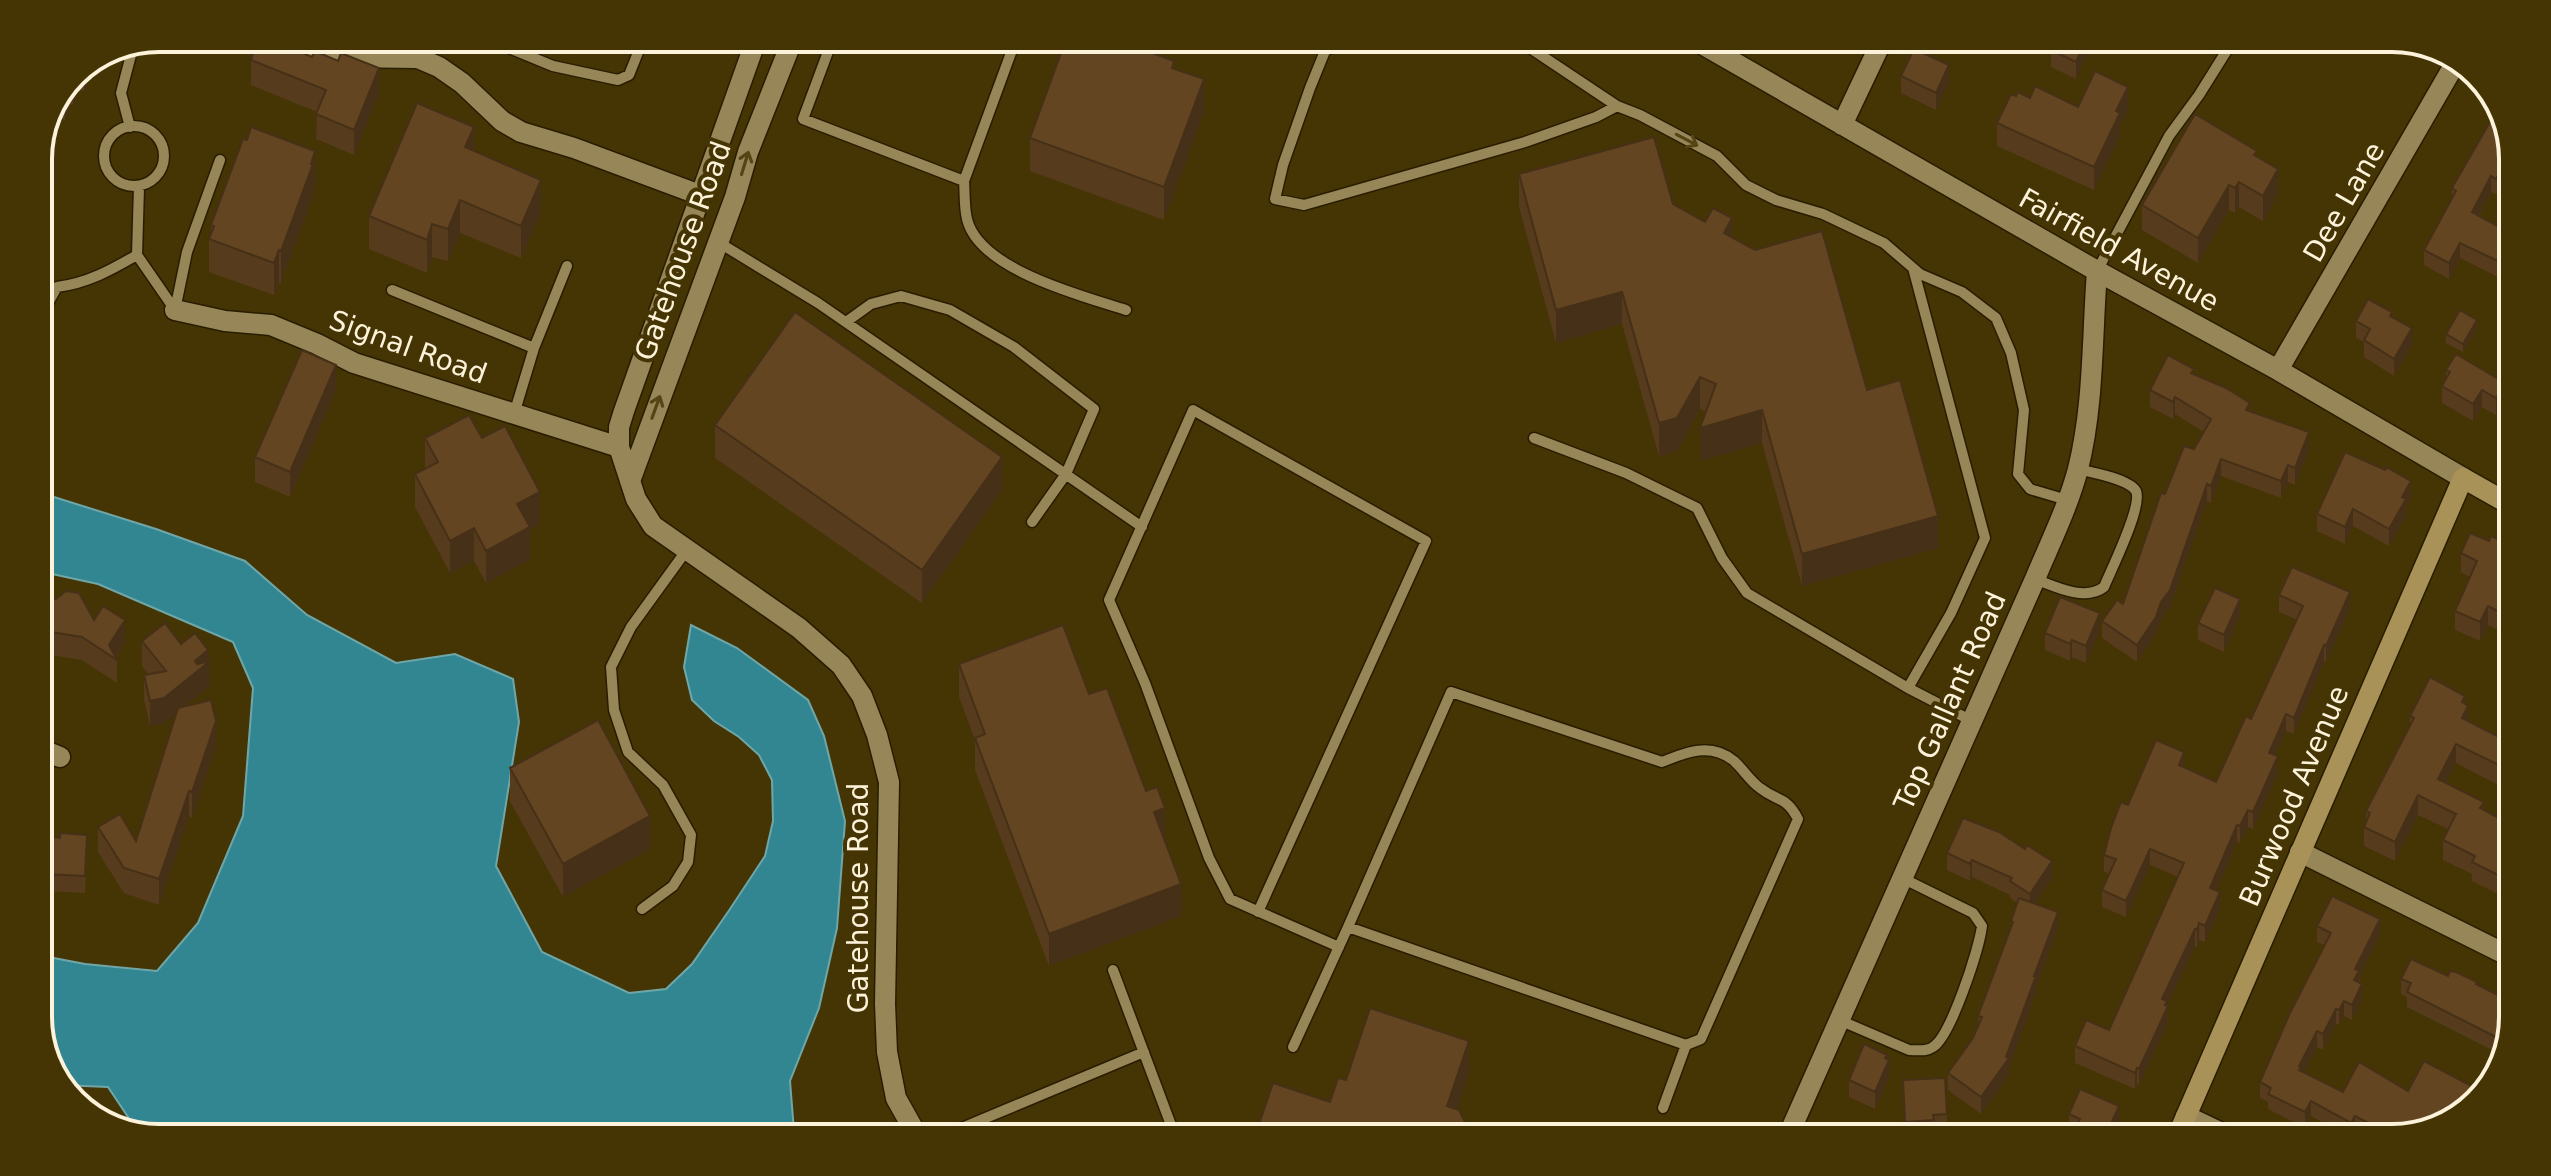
<svg xmlns="http://www.w3.org/2000/svg" width="2551" height="1176" viewBox="0 0 2551 1176" font-family="'DejaVu Sans',sans-serif">
<rect width="100%" height="100%" fill="#453504"/>
<path fill="#328692" stroke="#6fa7a8" stroke-width="2" d="M38,492L156,529L245,561L307,615L396,663L455,654L513,679L519,722L496,866L542,952L629,993L666,989L692,964L730,909L765,856L773,821L772,780L759,755L739,737L714,721L692,700L684,667L691,625L737,648L808,700L824,736L845,821L837,928L819,1008L790,1081L794,1131L136,1129L108,1087L61,1085L38,1025V955L85,964L157,971L198,923L243,816L253,688L233,642L98,584L38,571Z"/>
<g fill="none" stroke-linecap="round" stroke-linejoin="round">
<g stroke="#291d00" stroke-width="13">
<path id="lane" d="M487,39L553,66L618,80L629,75L643,40
M832,41L803,119L964,181L1015,42
M1340,43L1325,51L1310,88L1283,165L1275,199L1304,205L1525,142L1596,117L1617,106
M1524,44L1617,106L1640,115L1717,156L1746,185L1776,200L1823,214L1884,243L1920,274L1962,292L1996,318L2011,353L2024,410L2018,474L2030,489L2067,500
M128,51L131,55L121,93L130,127
M104 156a30 30 0 1 1 60 0a30 30 0 1 1-60 0Z
M964,181C965,193 964,207 967,219C979,270 1083,296 1126,310
M139,187L137,255L175,310
M718,242L818,303L1142,527
M2097,271L2169,136L2199,95L2229,47
M392,290L534,348
M175,310L187,252L220,160
M38,321L57,287C88,283 111,270 137,255
M846,322L871,304L901,296L950,310L1014,347L1094,409L1066,474L1032,522
M514,414L534,348L567,266
M1534,438L1626,473L1697,508L1722,558L1747,593L1908,688L1972,721
M2035,579C2054,586 2085,602 2104,587C2111,570 2143,506 2136,491C2129,479 2091,472 2077,469
M1908,688L1951,613L1985,538L1913,268
M642,909L673,886L688,862L691,835L663,785L628,752L614,710L611,667L631,627L686,551
M1258,912L1426,541L1193,410L1109,600L1145,683L1209,858L1230,899L1339,947
M1113,970L1171,1125
M1839,1020L1909,1050C1917,1050 1926,1052 1933,1047C1951,1036 1979,949 1982,926L1973,913L1902,878
M1293,1047L1348,927
M1663,1108L1686,1045L1701,1039L1798,819C1786,796 1778,802 1760,788C1750,781 1743,769 1734,761C1711,742 1686,752 1662,762L1451,692L1348,927L1686,1045
M952,1132L1144,1052"/>
</g>
<g stroke="#291d00" stroke-width="23">
<path id="street" d="M294,39L324,53L339,57L418,58L439,67L462,83L502,121L521,132L574,148L700,195
M756,40L624,411L619,427V447L636,499L653,526L799,628L841,665L862,696L877,735L889,782L885,1004L887,1052L896,1098L915,1132
M1702,44L2097,271L2278,370L2463,478
M1842,125L1880,45
M175,310L225,321L271,325L317,344L354,363L619,447
M2278,370L2456,62
M630,481L735,197L748,152L792,41
M38,748L60,757
M2300,852L2505,954
M2186,1116L2230,1137
M1788,1136L2035,579C2050,543 2068,507 2078,469C2094,405 2092,336 2097,271"/>
</g>
<g stroke="#291d00" stroke-width="23">
<path id="secondary" d="M2177,1137L2463,478L2509,504"/>
</g>
<use href="#lane" stroke="#978658" stroke-width="10"/>
<use href="#street" stroke="#978658" stroke-width="20"/>
<use href="#secondary" stroke="#a89257" stroke-width="20"/>
</g>
<path fill="#563b1c" d="M2088,46V52L2076,79L2051,67V50Z
M251,60L379,93L354,155L316,139L317,112L251,85Z
M92,66L84,91L78,89L73,105L70,104L65,120L58,117L51,140L55,181L40,219L38,218V152L74,73Z
M1174,68L1204,112L1164,220L1030,171V138Z
M1901,76L1949,82L1936,110L1901,93Z
M2030,98L2078,107L2128,110L2120,125V136L2094,190L1997,146V123Z
M474,151L541,212L521,258L460,233L448,261L432,257L427,273L369,249V216Z
M2513,152L2512,202L2497,193L2496,194L2491,192L2479,216L2512,234L2498,277L2460,258L2449,279L2424,265V250L2452,198V188Z
M2257,157L2278,194L2263,221L2239,207L2235,213L2229,210L2198,263L2142,230V205Z
M1519,174L1673,204L1732,237L1867,390L1938,548L1802,586L1762,443L1700,461L1706,412L1700,409L1677,451L1659,456L1622,324L1556,343L1519,207Z
M315,183L313,191V197L281,283H279L274,295L209,272V239L211,233V225Z
M2392,317L2412,345L2394,376L2364,357V342L2356,338V321Z
M2477,328L2463,352L2446,343V334Z
M2446,370L2505,400L2496,415L2482,407L2473,421L2442,403V386L2446,379Z
M2194,374L2309,449L2295,485L2288,482L2281,498L2221,476L2211,503L2207,501L2170,607L2161,619L2156,634L2137,662L2102,638V621L2123,604L2165,494L2204,432L2175,414L2173,419L2150,407V390Z
M336,390L290,497L255,482V457Z
M715,425L1002,490L922,603L715,458Z
M425,438H482L540,524L530,530V560L486,583L474,561L450,573L415,507V474L425,468Z
M2411,498L2406,507V516L2389,546L2353,526L2345,544L2317,531V514Z
M2489,541L2509,544L2508,635L2488,625L2480,641L2455,630V611L2470,577L2461,572V553Z
M2279,595L2350,609L2326,662L2324,661L2294,734L2286,731L2275,755L2278,773L2253,829L2248,827L2240,843L2237,842L2216,890L2220,909L2205,942L2199,940L2197,947L2195,946L2167,1006L2168,1023L2139,1085L2137,1084L2135,1089L2075,1063V1046L2109,1030L2178,877L2150,865L2126,917L2102,907V890L2110,874L2104,872V855L2128,805L2184,767L2216,782L2251,719L2297,620L2279,612Z
M38,596L94,620L125,643L116,657L117,660V683L82,660L38,653Z
M2240,616L2224,652L2198,640V623Z
M2100,630L2086,663L2072,657L2070,661L2045,650V633Z
M142,641L181,644L208,661L210,686L185,706L216,746L192,818L189,816L159,905L124,893L98,852V827L136,841L176,713L164,723L150,726L144,700V675L148,674L142,666Z
M959,664L1089,694L1165,841L1181,916L1049,966L975,770V740L959,697Z
M2465,703L2468,721L2507,741L2506,789L2456,763L2446,783L2484,810L2506,822L2504,897L2472,881V874L2443,860V840L2448,829L2418,815L2395,861L2364,846V827L2366,821V811L2410,725V716Z
M510,768L650,849L563,897L510,801Z
M38,836L87,852L85,893L45,891V888L38,887Z
M1947,853L2052,878L2035,904L2058,929L2036,987V993L2009,1068V1075L1981,1114L1948,1090V1073L1973,1038L1978,1026V1016L2011,929V921L2017,903L2010,898V895L1972,877L1970,881L1947,870Z
M2317,926L2380,934L2359,977L2362,1000L2352,1020L2344,1016L2339,1025L2336,1024L2323,1050L2317,1047L2304,1072L2343,1092L2408,1091L2459,1118L2392,1138H2368L2355,1131L2351,1138L2311,1116L2305,1128L2268,1109V1102L2260,1098V1082L2324,945L2317,942Z
M2448,976L2477,985L2504,998V1056L2407,1007V997L2401,994V979Z
M1887,1059L1889,1077L1875,1109L1849,1097V1080Z
M1903,1080L1947,1114V1132H1934V1136H1905Z
M2069,1114L2119,1123L2074,1133L2069,1131Z"/>
<path fill="#463017" d="M2083,46H2088V52L2076,79V62Z
M1949,65V82L1936,110V93Z
M92,66L84,91V69Z
M379,68V93L354,155V130Z
M78,72V89L73,105V75L74,73Z
M1204,79V112L1164,220V187Z
M70,82V104L65,120V93Z
M2128,87V110L2120,125V136L2094,190V167L2116,111Z
M58,108V117L51,140V158L55,148V181L40,219V186L43,140Z
M474,127V160L465,147Z
M2511,146L2513,152V158L2505,171V155Z
M315,151V183L313,191V197L281,283V251Z
M2278,169V194L2263,221V196Z
M2491,176V192L2472,228V212Z
M541,180V212L521,258V226Z
M2239,182V207L2235,213V188Z
M2229,185V210L2198,263V238Z
M460,200V233L448,261V229Z
M1732,218V251L1724,233Z
M432,224V257L427,273V240Z
M2512,235V251L2498,277V261Z
M2460,243V258L2449,279V263Z
M279,250V283L274,295V263Z
M1622,292V324L1556,343V310Z
M2477,320V328L2463,352V344Z
M2412,328V345L2394,376V359Z
M336,365V390L290,497V472Z
M1700,377V409L1677,451L1659,456V423Z
M2505,383V400L2496,415V398Z
M2482,390V407L2473,421V404Z
M2175,397V414L2173,419V402Z
M1762,410V443L1700,461V428Z
M2309,432V449L2295,485V468Z
M1002,457V490L922,603V570Z
M2221,459V476L2211,503V486Z
M2288,465V482L2281,498V481Z
M2411,481V498L2406,507V516L2389,546V529L2402,497Z
M2207,484V501L2170,607L2161,619L2156,634L2137,662V645L2161,602Z
M540,492V524L530,530V560L486,583V551L517,504Z
M2353,509V526L2345,544V527Z
M1938,516V548L1802,586V554Z
M474,528V561L450,573V541Z
M2350,592V609L2326,662V646Z
M2240,599V616L2224,652V635Z
M2488,606V625L2480,641V622Z
M2100,613V630L2086,663V646Z
M125,620V643L115,658L109,645Z
M2072,640V657L2070,661V644Z
M2324,645V661L2294,734V718Z
M208,650L210,686L164,723L150,726V701Z
M2465,696V712L2468,706V725L2462,737V702Z
M2286,714V731L2269,769V753Z
M216,721V746L192,818V792Z
M2456,744V763L2438,798V779Z
M2184,752V769L2179,765Z
M2278,756V773L2253,829V812Z
M189,791V816L159,905V879Z
M2418,795V815L2395,861V842Z
M1165,808V841L1154,812Z
M2248,810V827L2240,843V826Z
M650,816V849L563,897V864Z
M2237,825V842L2210,905V888Z
M2150,849V865L2126,917V901Z
M1972,860V877L1970,881V864Z
M2052,861V878L2030,911V894Z
M1181,884V916L1049,966V934Z
M2220,892V909L2205,942V926Z
M2058,912V929L2036,987V993L2009,1068V1075L1981,1114V1097L2006,1057L2034,976Z
M2380,919V934L2359,977V986L2354,980L2355,969Z
M2199,923V940L2197,947V930Z
M2195,929V946L2167,1006L2168,1023L2139,1085V1069L2162,999Z
M2362,984V1000L2352,1020V1005Z
M2344,1001V1016L2339,1025V1010Z
M2336,1009V1024L2323,1050V1034Z
M2317,1031V1047L2301,1078L2299,1066Z
M1469,1041V1073L1449,1134L1447,1106Z
M1887,1055V1065L1889,1060V1077L1875,1109V1092Z
M2137,1068V1084L2135,1089V1073Z
M2311,1101V1116L2305,1128V1112Z
M2119,1106V1123L2113,1137H2105Z
M2355,1116V1131L2351,1138V1123Z"/>
<path fill="#644521" stroke="#463017" stroke-width="2" d="M258,38H267L312,57L315,51L338,61L341,53L379,68L354,130L316,114L326,90L251,60Z
M1065,42H1122L1174,61L1172,68L1204,79L1164,187L1030,138Z
M2053,46H2083L2076,62L2051,50Z
M1914,49L1949,65L1936,93L1901,76Z
M2095,71L2128,87L2116,111L2120,113L2094,167L1997,123L2011,94L2016,96L2018,92L2030,98L2035,86L2078,107Z
M417,103L474,127L465,147L541,180L521,226L460,200L448,229L432,224L427,240L369,216Z
M2498,108L2511,146L2505,155L2513,159L2512,186L2497,177L2496,179L2491,176L2472,212L2512,234V235L2498,261L2460,243L2449,263L2424,250L2456,191L2452,188Z
M2195,114L2257,151L2254,155L2278,169L2263,196L2239,182L2235,188L2229,185L2198,238L2142,205Z
M251,127L315,151L311,164H313L281,251L279,250L274,263L209,239L214,226L211,225L243,139L247,140Z
M46,135L51,137L49,146L55,148L40,186H38V152Z
M1654,137L1673,204L1705,222L1713,208L1732,218L1724,233L1755,250L1822,231L1867,390L1900,380L1938,516L1802,554L1762,410L1700,428L1716,384L1700,377L1677,418L1659,423L1622,292L1556,310L1519,174Z
M2368,299L2392,312L2390,316L2412,328L2394,359L2364,340L2370,329L2356,321Z
M2460,310L2477,320L2463,344L2446,334Z
M795,312L1002,457L922,570L715,425Z
M302,350L336,365L290,472L255,457Z
M2456,354L2505,383L2496,398L2482,390L2473,404L2442,386L2450,372L2446,370Z
M2168,355L2194,369L2191,373L2226,388L2250,403L2246,410L2309,432L2295,468L2288,465L2281,481L2221,459L2211,486L2207,484L2170,590L2161,602L2156,617L2137,645L2102,621L2117,600L2123,604L2161,493L2165,494L2184,446L2194,449L2211,419L2175,397L2173,402L2150,390Z
M469,415L482,438L505,426L540,492L517,504L530,527L486,551L474,528L450,541L415,474L438,462L425,438Z
M2345,452L2385,470L2386,467L2411,481L2402,497L2406,499L2389,529L2353,509L2345,527L2317,514Z
M2470,533L2489,541L2491,536L2509,544L2507,553H2509L2508,616L2488,606L2480,622L2455,611L2477,561L2461,553Z
M2292,567L2350,592L2326,646L2324,645L2294,718L2286,714L2269,753L2278,756L2253,812L2248,810L2240,826L2237,825L2210,888L2220,892L2205,926L2199,923L2197,930L2195,929L2162,999L2167,1001L2165,1005L2168,1006L2139,1069L2137,1068L2135,1073L2075,1046L2086,1020L2109,1030L2184,863L2150,849L2126,901L2102,890L2116,859L2104,855L2111,828L2121,802L2128,805L2156,740L2184,752L2179,765L2216,782L2246,716L2251,719L2303,606L2279,595Z
M2215,588L2240,599L2224,635L2198,623Z
M66,591L79,593L94,620L103,606L125,620L109,645L117,660L82,637L38,630V596L56,599Z
M2060,597L2100,613L2086,646L2072,640L2070,644L2045,633Z
M165,623L181,644L195,633L208,650L195,661L197,664L210,661L164,698L150,701L144,675L166,671L142,641Z
M1063,625L1089,694L1107,688L1146,791L1157,787L1165,808L1154,812L1181,884L1049,934L975,738L985,734L959,664Z
M2430,677L2465,696L2462,702L2468,706L2462,718L2507,741V769L2456,744L2438,779L2484,802L2480,808L2506,822L2505,875L2504,878L2472,862L2475,856L2443,840L2456,814L2418,795L2395,842L2364,827L2370,813L2366,811L2414,718L2410,716Z
M211,700L216,721L192,792L189,791L159,879L124,868L98,827L120,814L136,841L178,708Z
M598,720L650,816L563,864L510,768Z
M1963,818L1999,832L2025,849L2027,845L2052,861L2030,894L2010,881L2012,878L1972,860L1970,864L1947,853Z
M60,833L87,835L85,876L45,874V871L38,870V836L60,838Z
M2332,896L2380,919L2355,969L2359,971L2354,980L2362,984L2352,1005L2344,1001L2339,1010L2336,1009L2323,1034L2317,1031L2299,1066L2301,1067L2299,1070L2343,1092L2359,1062L2408,1091L2424,1061L2481,1091L2459,1118L2397,1137L2355,1116L2351,1123L2311,1101L2305,1112L2268,1094L2271,1088L2260,1082L2290,1013L2331,933L2317,926Z
M2019,898L2058,912L2034,976H2036L2006,1057L2009,1058L1981,1097L1948,1073L1973,1038L1982,1017L1978,1016L2013,922L2011,921Z
M2411,959L2448,976L2450,971L2456,972L2477,982L2476,984L2504,998V1041L2407,992L2411,983L2401,979Z
M1370,1008L1469,1041L1447,1106L1459,1110L1471,1134L1256,1133L1273,1083L1330,1102L1338,1078L1346,1080Z
M1864,1044L1887,1055L1885,1058L1889,1060L1875,1092L1849,1080Z
M1945,1078L1947,1114L1933,1115L1934,1120L1905,1122L1903,1080Z
M2080,1089L2119,1106L2105,1137H2072L2080,1119L2069,1114Z"/>
<defs><path id="oneway-shaft" d="M-6 0H5M1.5-3L5.5 0L1.5 3" fill="none" stroke-width="1.6" stroke-linecap="round" stroke-linejoin="round" transform="scale(2)"/></defs>
<g stroke="#554515">
<use href="#oneway-shaft" transform="translate(1687 140) rotate(28)"/>
<use href="#oneway-shaft" transform="translate(745 163) rotate(-73)"/>
<use href="#oneway-shaft" transform="translate(656 407) rotate(-70)"/>
</g>
<g text-anchor="middle" dominant-baseline="central" stroke-width="8" stroke-linejoin="round" paint-order="stroke">
<g font-size="28" fill="#fdf3db" stroke="#453504">
<text transform="translate(2344 202) rotate(-60)">Dee Lane</text>
<text transform="translate(2119 250) rotate(29)">Fairfield Avenue</text>
<text transform="translate(683 251) rotate(-70)">Gatehouse Road</text>
<text transform="translate(408 347) rotate(20)">Signal Road</text>
<text transform="translate(1950 701) rotate(-66)">Top Gallant Road</text>
<text transform="translate(2294 796) rotate(-67)">Burwood Avenue</text>
<text transform="translate(858 898) rotate(-90)">Gatehouse Road</text>
</g>
</g>
<path d="M0 0H2551V1176H0ZM159 52H2392A107 107 0 0 1 2499 159V1017A107 107 0 0 1 2392 1124H159A107 107 0 0 1 52 1017V159A107 107 0 0 1 159 52Z" fill="#453504" fill-rule="evenodd"/>
<path fill="none" stroke="#fdf3db" stroke-width="4" d="M159 52H2392A107 107 0 0 1 2499 159V1017A107 107 0 0 1 2392 1124H159A107 107 0 0 1 52 1017V159A107 107 0 0 1 159 52Z"/>
</svg>
